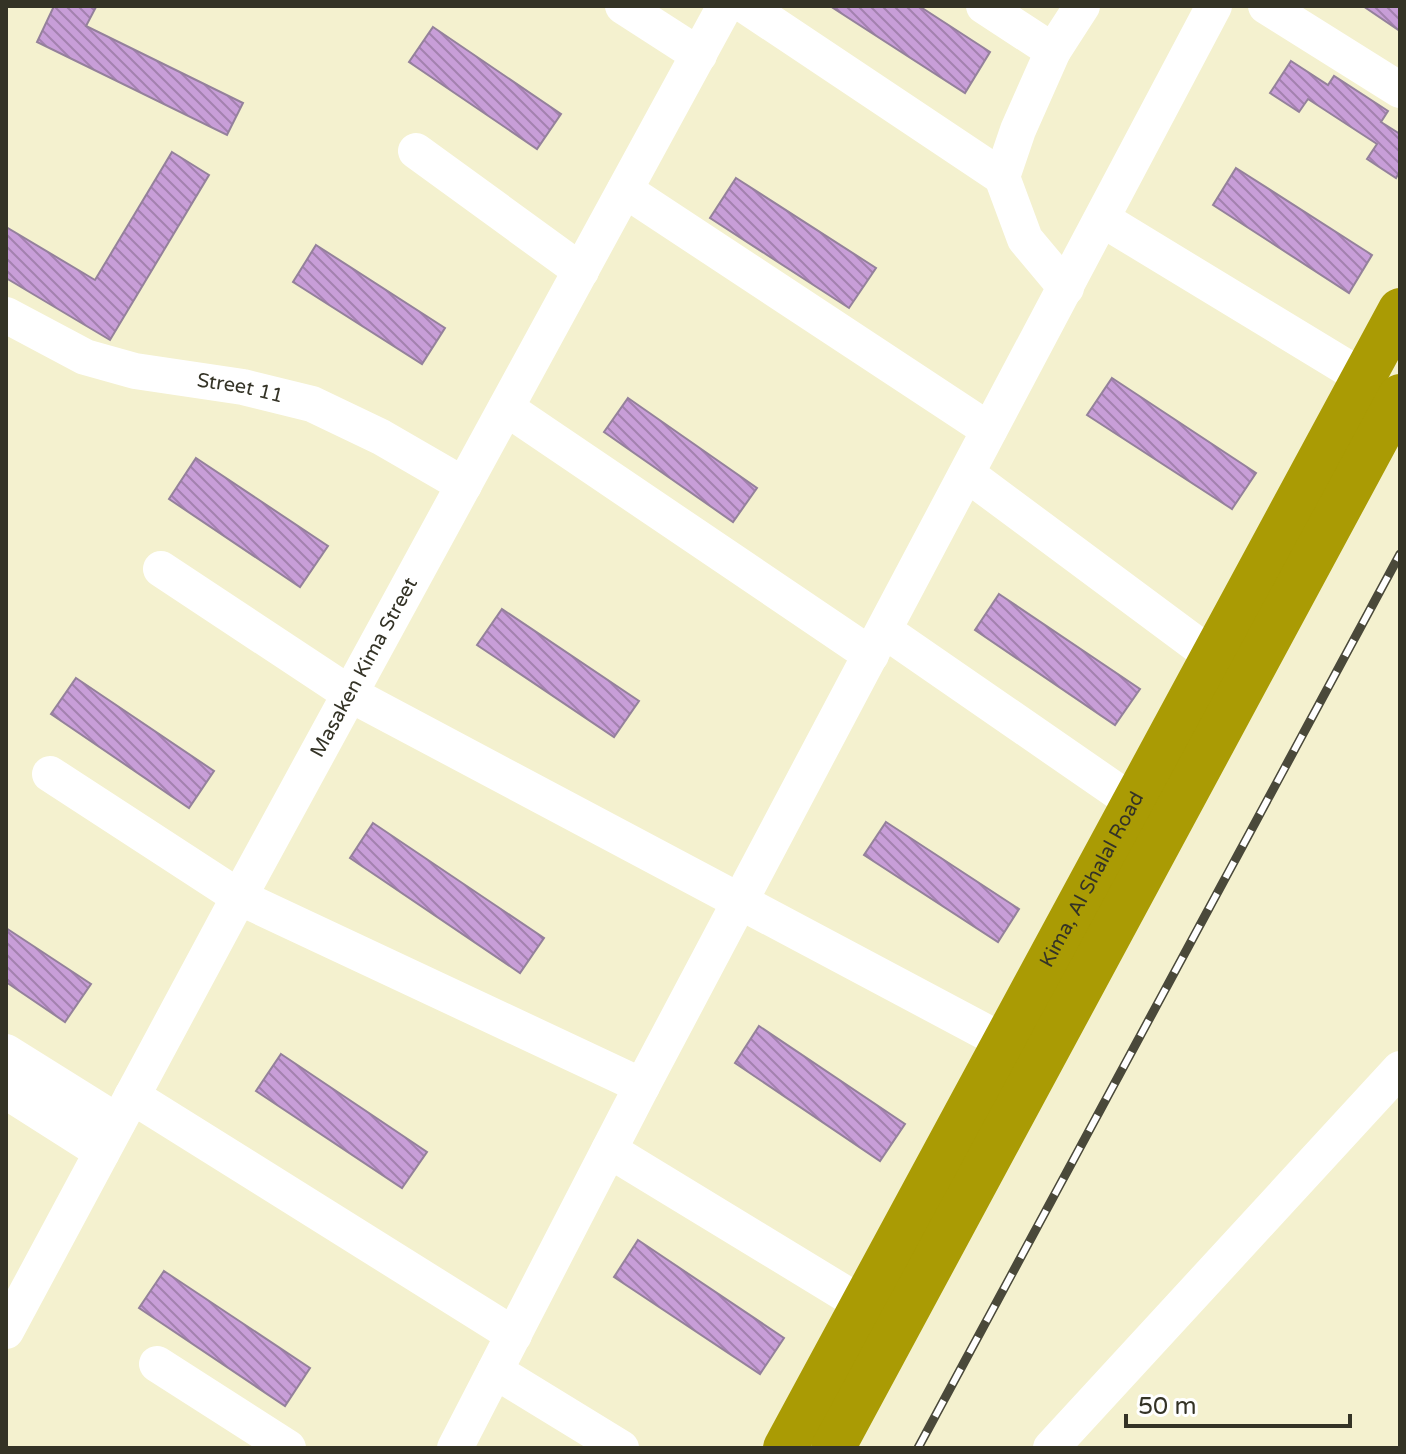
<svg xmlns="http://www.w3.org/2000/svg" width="1406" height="1454" viewBox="0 0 1406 1454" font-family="'Varela Round',sans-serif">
<defs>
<pattern id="building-back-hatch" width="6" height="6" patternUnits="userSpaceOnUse" patternTransform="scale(2)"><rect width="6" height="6" fill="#c89ed8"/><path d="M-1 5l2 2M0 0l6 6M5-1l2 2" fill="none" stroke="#a381af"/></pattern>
</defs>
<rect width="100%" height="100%" fill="#f4f1cf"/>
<path fill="url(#building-back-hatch)" stroke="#94819b" stroke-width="2" d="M54,6L96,7L86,26L243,103L227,135L37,42Z
M830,6H919L990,52L965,93Z
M1363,6H1400V31Z
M433,27L561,114L537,149L409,62Z
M1291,61L1328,85L1334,76L1388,111L1381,122L1400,134V171L1396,178L1367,159L1377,144L1308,99L1299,112L1270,93Z
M172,152L209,175L110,340L6,278V227L95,280Z
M1236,168L1372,255L1349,293L1213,205Z
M736,178L876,268L849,308L710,218Z
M316,245L445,328L422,364L293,282Z
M1112,378L1256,473L1232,509L1087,415Z
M628,398L757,488L733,522L604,432Z
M196,458L328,546L300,587L169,499Z
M999,594L1140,689L1115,725L975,630Z
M502,609L639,701L614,737L477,645Z
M76,678L214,771L189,808L51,714Z
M886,822L1019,909L998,942L864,855Z
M373,823L544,938L520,973L350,858Z
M6,928L91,984L65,1022L6,982Z
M759,1026L905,1124L880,1161L735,1063Z
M281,1054L427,1152L402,1188L256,1091Z
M638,1240L784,1338L760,1374L614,1277Z
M164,1271L310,1368L285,1406L139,1308Z"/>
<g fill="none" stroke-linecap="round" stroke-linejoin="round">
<g stroke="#fff" stroke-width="36">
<path d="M623,6L699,55"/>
<path d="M746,6L1002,177"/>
<path d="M984,6L1053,51"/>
<path d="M1266,6L1400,90"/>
<path d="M416,151L581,271"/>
<path d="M625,190L989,430"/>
<path d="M1102,219L1362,377"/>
<path d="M1066,288L1025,239L1002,177L1018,130L1053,51L1082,6"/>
<path id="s1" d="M6,315L85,357L135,371L243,387L312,404L381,437L464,485"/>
<path d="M506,408L871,655"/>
<path d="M967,474L1212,656"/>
<path d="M161,569L350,694L1006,1043"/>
<path d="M885,631L1134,803"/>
<path d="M50,774L239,897L642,1086"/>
<path d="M6,1052L118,1122"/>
<path d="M6,1091L102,1152"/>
<path d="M132,1096L514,1335"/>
<path d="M609,1150L862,1304"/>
<path id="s2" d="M6,1331L239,897L725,6"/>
<path d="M157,1364L288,1448"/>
<path d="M495,1371L621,1448"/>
<path d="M455,1448L642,1086L1214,6"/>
<path d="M1051,1448L1400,1069"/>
</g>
<g stroke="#aa9b04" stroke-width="44">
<path id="s3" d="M785,1448L1400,310"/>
<path d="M833,1448L1400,396"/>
</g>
<g stroke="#4a493a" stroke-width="9">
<path id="rail" d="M918,1448L1400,554"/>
</g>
<use href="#rail" stroke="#fff" stroke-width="6" stroke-dasharray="18" stroke-linecap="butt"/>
</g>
<g text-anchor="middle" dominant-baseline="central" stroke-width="6" stroke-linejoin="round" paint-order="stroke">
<g font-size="20" fill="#343326" stroke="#fff">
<text stroke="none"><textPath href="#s1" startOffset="248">Street 11</textPath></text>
<text stroke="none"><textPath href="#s2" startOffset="754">Masaken Kima Street</textPath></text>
<text stroke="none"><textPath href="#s3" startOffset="646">Kima, Al Shalal Road</textPath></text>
</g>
</g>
<rect width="1406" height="1454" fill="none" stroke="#343326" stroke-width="16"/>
<path d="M1126 1414v12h224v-12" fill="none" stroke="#343326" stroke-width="4"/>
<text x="1138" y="1414" font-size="24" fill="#343326" stroke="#ffffff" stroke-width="6" paint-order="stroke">50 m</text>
</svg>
